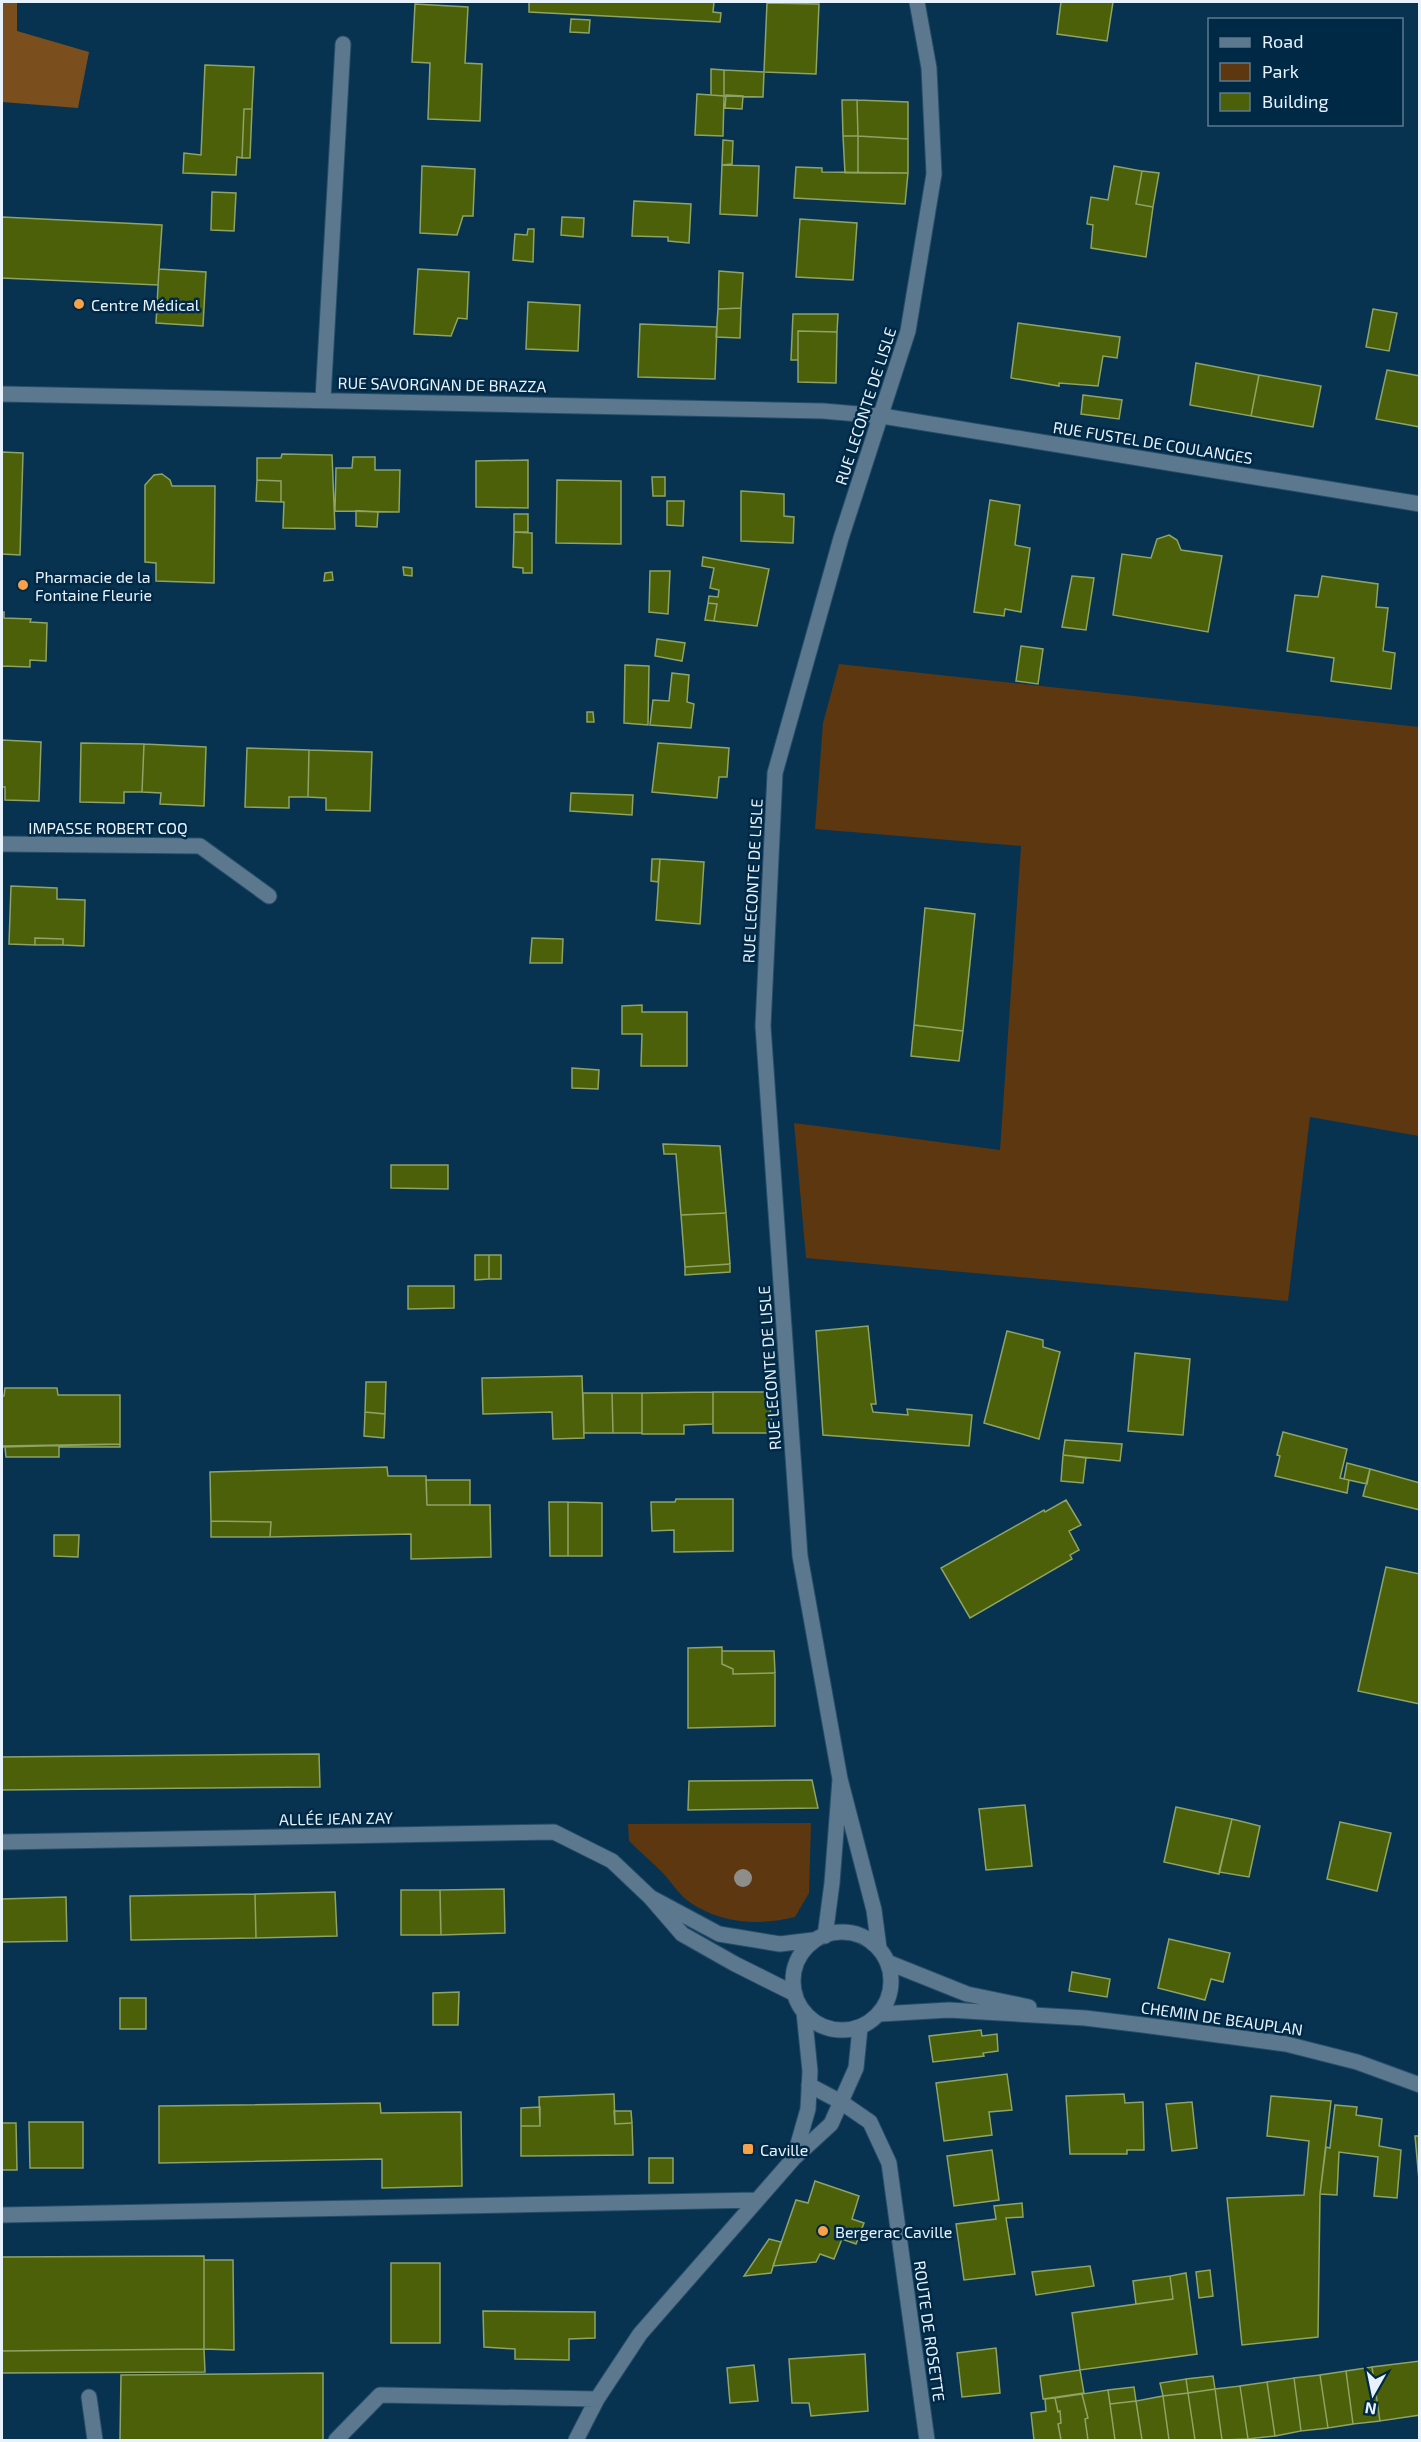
<svg xmlns="http://www.w3.org/2000/svg" width="1421" height="2442" viewBox="0 0 1421 2442" font-family="'Exo 2',sans-serif">
<rect width="100%" height="100%" fill="#073351"/>
<path fill="#5c3710" d="M839,664L1419,727V1136L1310,1117L1288,1301L806,1258L794,1123L1000,1150L1021,846L815,829L823,723Z
M811,1823L809,1893L795,1917C759,1926 720,1924 688,1901C679,1894 671,1882 663,1873C652,1862 640,1852 629,1841L628,1824Z"/>
<path fill="#7b4e1e" d="M2,2H17V31L89,52L78,108L2,102Z"/>
<path fill="#4b6009" stroke="#8ea365" stroke-width="1.5" d="M529,2H714L713,12L721,13L720,22L529,12Z
M1061,2H1113L1107,41L1057,34Z
M767,3L819,4L816,74L764,72Z
M415,4L468,7L465,63L482,64L480,121L428,119L430,63L412,62Z
M571,19L590,20L589,33L570,32Z
M205,65L254,67L252,109H244L242,158L237,157L236,175L183,173L184,153L201,155Z
M711,69L724,70V96L711,95Z
M724,70L764,72L763,97L724,96Z
M697,94L724,96L723,136L695,135Z
M726,95L743,96L742,109L725,108Z
M842,100H857L858,136H843Z
M857,100L908,102V139L858,136Z
M244,109H252L250,158H242Z
M843,136H858V173H845Z
M858,136L908,139V173H858Z
M723,140L733,141L732,164L722,165Z
M722,165L759,166L757,216L720,214Z
M422,166L475,169L473,216H463L457,235L420,233Z
M1114,166L1142,171L1136,204L1153,207L1146,257L1091,248L1093,225L1087,224L1091,197L1108,200Z
M796,167L822,168V172L908,173L905,204L794,198Z
M1142,171L1159,173L1153,207L1136,204Z
M212,192L236,193L234,231L211,230Z
M634,201L691,204L689,243L668,241V237L632,236Z
M2,217L162,225L158,285L2,278Z
M562,217L584,218L583,237L561,235Z
M800,219L857,223L853,280L796,277Z
M528,229H534L533,262L513,260L515,234L527,235Z
M159,269L206,272L203,326L156,323Z
M418,269L469,272L467,319L458,318L451,336L414,334Z
M719,271L743,273L741,308L718,309Z
M528,302L580,305L578,351L526,349Z
M741,308L740,338L716,337L718,309Z
M1373,309L1397,313L1389,351L1366,347Z
M793,314H838L837,332L798,331V360H791Z
M1018,323L1120,337L1117,358L1103,356L1098,386L1059,383V386L1011,378Z
M640,324L717,327L715,379L638,377Z
M798,331L837,332L836,383L798,382Z
M1196,363L1259,375L1251,416L1190,405Z
M1387,370L1420,376V427L1376,419Z
M1259,375L1321,386L1313,427L1251,416Z
M1083,395L1122,400L1119,419L1081,414Z
M2,452L23,453L20,555L2,554Z
M282,454L332,455L335,529L283,528L284,502H281V481L257,480V458H281Z
M353,457H375V470H400L399,512L335,511L336,468H352Z
M528,460V508L476,507V461Z
M162,474L170,480L172,486H215L214,583L156,581V563L145,562V485L154,475Z
M652,477H665V496H653Z
M257,480L281,481V502L256,501Z
M557,480L621,481V544L556,543Z
M741,491L784,494V516L794,517L793,543L741,541Z
M990,500L1020,505L1015,545L1030,548L1021,612L1005,609L1004,616L974,612Z
M667,501H684L683,526L667,525Z
M356,511L378,512L377,527L356,526Z
M514,514H528V532H514Z
M514,532L532,533V573H523V568L513,567Z
M1169,535L1177,540L1181,550L1222,556L1208,632L1113,615L1122,554L1151,558L1157,539Z
M703,557L769,569L757,626L714,621L717,604L708,603L709,596L718,597L719,590L710,588L714,568L702,566Z
M403,567L412,568V576L404,575Z
M650,571H670L668,614L649,612Z
M332,572L333,580L324,581L325,573Z
M1072,576L1094,578L1086,630L1062,627Z
M1322,576L1378,584L1376,607L1388,608L1383,651L1395,653L1391,689L1331,681L1334,658L1287,651L1295,595L1318,597Z
M708,603L717,604L714,621L705,620Z
M2,612H4V618L31,619L30,622L47,623L46,661L30,660V667L2,666V676Z
M657,639L685,643L682,661L655,656Z
M1021,646L1043,649L1038,684L1016,681Z
M625,665L649,666L648,725L624,723Z
M672,673L689,675L687,702L694,704L691,728L650,725L653,700L669,701Z
M587,712H593L594,722H587Z
M2,740L41,742L39,801L5,800V787H2Z
M81,743L144,744L142,792H124V803L80,802Z
M658,743L729,748L727,777H719L717,798L652,792Z
M144,744L206,747L204,806L160,804L161,793L142,792Z
M247,748L309,750L308,797H289V808L245,807Z
M309,750L372,752L370,811L326,810V798L308,797Z
M571,793L633,795L632,815L570,811Z
M652,859H660L658,882L651,881Z
M660,859L704,862L700,924L656,920Z
M11,886L57,888V899L85,900L84,946L63,945V939L35,938V945L9,944Z
M925,908L975,914L963,1031L914,1025Z
M35,938L63,939V945H35Z
M532,938L563,939L562,963H530Z
M642,1005V1012H687V1066H641L642,1034H622V1006Z
M914,1025L963,1031L959,1061L911,1056Z
M572,1068L599,1070L598,1089L572,1088Z
M663,1144L720,1146L726,1213L681,1215L676,1154H664Z
M391,1165H448V1189L391,1188Z
M726,1213L730,1264L685,1267L681,1215Z
M475,1255H489V1279L475,1280Z
M489,1255H501V1279H489Z
M730,1264V1272L685,1275V1267Z
M408,1286H454V1308L408,1309Z
M868,1326L876,1404H871L873,1412L908,1415L907,1409L972,1415L969,1446L823,1435L816,1331Z
M1007,1331L1043,1340V1347L1060,1352L1039,1439L984,1423Z
M1135,1353L1190,1359L1183,1435L1128,1431Z
M582,1376L584,1438L553,1439L552,1412L483,1414L482,1378Z
M366,1382H386L385,1414L365,1412Z
M5,1388H57L58,1395H120V1444L2,1446V1396H4Z
M713,1392H768L773,1433H713Z
M713,1392V1424L684,1425V1434H642V1393Z
M583,1393H612L613,1433H584Z
M612,1393H642V1433H613Z
M365,1412L385,1414L384,1438L364,1436Z
M1283,1432L1347,1449L1340,1478L1349,1480L1347,1493L1275,1476L1280,1456L1277,1455Z
M1065,1440L1122,1444L1120,1461L1063,1455Z
M120,1444V1447H59V1457H6L5,1447H2Z
M1063,1455L1086,1458L1083,1483L1061,1481Z
M1347,1463L1370,1469L1367,1484L1344,1479Z
M387,1467L388,1476H426L427,1505H490L491,1557L411,1559V1534L270,1537L271,1522L211,1521L210,1472Z
M1370,1469L1420,1483V1510L1363,1496Z
M426,1480H470V1505H427Z
M676,1499H733V1551L674,1552V1530L652,1531L651,1502H675Z
M1066,1500L1081,1525L1069,1531L1079,1550L1070,1555L1072,1559L970,1618L941,1568L1044,1510L1045,1512Z
M549,1502H568V1556H550Z
M568,1502L602,1503V1556H568Z
M211,1521L271,1522L270,1537H211Z
M54,1535H79L78,1557L54,1556Z
M1386,1567L1420,1574V1704L1358,1691Z
M722,1647V1664L733,1669V1674L775,1673V1726L688,1728V1648Z
M722,1651H774L775,1673L733,1674V1669L722,1664Z
M319,1754L320,1787L2,1790V1757Z
M812,1780L818,1808L688,1810L689,1781Z
M1025,1805L1032,1866L986,1870L979,1809Z
M1176,1807L1232,1819L1219,1874L1164,1862Z
M1232,1819L1260,1826L1249,1877L1219,1872Z
M1340,1822L1391,1833L1377,1891L1327,1879Z
M504,1889L505,1933L441,1935L440,1890Z
M401,1890H440L441,1935H401Z
M335,1892L337,1936L256,1938L255,1894Z
M255,1894L256,1938L131,1940L130,1896Z
M66,1897L67,1941L2,1942V1899Z
M1169,1939L1230,1953L1223,1982L1211,1979L1205,2000L1158,1988Z
M1072,1972L1110,1979L1107,1997L1069,1991Z
M459,1992L458,2025H433V1993Z
M120,1998H146V2029H120Z
M981,2030L982,2036L997,2034L998,2051L983,2053L984,2056L933,2062L929,2036Z
M1007,2074L1012,2110L989,2112L992,2135L944,2141L936,2083Z
M614,2094L615,2124L632,2123L633,2155L521,2156V2126H540L539,2097Z
M1124,2094L1125,2103L1143,2102L1144,2150H1127V2154H1070L1066,2096Z
M1271,2096L1331,2101L1320,2194L1318,2337L1242,2345L1227,2198L1304,2195L1309,2141L1267,2136Z
M1192,2102L1197,2148L1172,2151L1166,2104Z
M380,2103L381,2113L461,2112L462,2186L382,2188V2159L159,2163V2106Z
M1335,2105L1357,2107L1356,2115L1382,2119L1379,2146L1401,2150L1397,2198L1374,2196L1378,2157L1339,2152L1337,2195L1320,2194L1326,2147L1330,2148Z
M540,2107V2126H521V2108Z
M614,2111H631L632,2123L615,2124Z
M29,2122H83V2168H30Z
M2,2123H16L17,2170H2Z
M1415,2136H1420V2180H1419Z
M992,2150L999,2200L954,2206L947,2156Z
M649,2158H673V2183H649Z
M815,2181L859,2196L852,2219L864,2223L856,2244L842,2239L834,2259L820,2254L816,2262L773,2266L796,2200L808,2203Z
M1022,2203L1023,2217L1006,2218L1015,2274L964,2280L956,2224L996,2219L994,2206Z
M769,2239L781,2242L771,2273L744,2276Z
M204,2256V2349L2,2351V2257Z
M204,2260H233L234,2350L204,2349Z
M391,2263H440V2343H391Z
M1090,2266L1094,2286L1036,2295L1032,2272Z
M1210,2270L1213,2296L1199,2298L1196,2272Z
M1186,2273L1197,2354L1080,2370L1072,2313L1173,2299L1170,2276Z
M1170,2276L1173,2299L1136,2304L1133,2281Z
M483,2311L595,2312V2338L569,2339V2360L515,2359V2349L484,2347Z
M996,2348L1000,2393L962,2397L957,2353Z
M204,2349L205,2372L2,2373V2351Z
M865,2354L868,2411L811,2416L809,2403H792L789,2359Z
M1420,2361V2415L1380,2421L1372,2367Z
M754,2365L758,2401L730,2403L727,2368Z
M1372,2367L1380,2421L1353,2424L1346,2371Z
M1080,2370L1084,2393L1043,2399L1040,2376Z
M1346,2371L1353,2424L1328,2428L1320,2375Z
M323,2373V2440H120L121,2375Z
M1320,2375L1328,2428L1301,2431L1294,2378Z
M1213,2376L1215,2389L1188,2393L1186,2379Z
M1294,2378L1301,2431L1275,2436L1267,2382Z
M1186,2379L1188,2393L1163,2396L1160,2383Z
M1267,2382L1275,2436L1248,2439L1240,2386Z
M1240,2386L1248,2439L1222,2440L1215,2389Z
M1134,2387L1136,2401L1110,2404L1108,2390Z
M1215,2389L1222,2440H1195L1188,2393Z
M1108,2390L1115,2440H1088L1085,2419L1088,2418L1082,2394Z
M1188,2393L1195,2440H1169L1163,2396Z
M1082,2394L1088,2418L1085,2419L1088,2440H1061L1058,2424L1061,2423L1060,2411L1058,2412L1055,2398Z
M1163,2396L1169,2440H1142L1136,2401Z
M1055,2398L1058,2412L1060,2411L1061,2423L1058,2424L1061,2440H1034L1031,2413L1046,2411L1045,2399Z
M1136,2401L1142,2440H1115L1110,2404Z"/>
<g fill="none" stroke-linecap="round" stroke-linejoin="round">
<g stroke="#264e69" stroke-width="17">
<path id="minor" d="M2,394L823,411L882,416L1420,504
M323,399L343,44
M2,844L200,846L269,896
M840,1779L800,1556L763,1026L775,773L841,538L908,331L934,174L929,68L917,2
M2,1842L554,1832L612,1861L650,1897
M793 1981a49 49 0 1 1 98 0a49 49 0 1 1-98 0Z
M825,1936L832,1883L840,1779L874,1910L879,1948
M887,1962L967,1994L1029,2007
M795,1994L735,1964L682,1934L650,1897L719,1934L780,1944L813,1940
M880,2014L949,2010L1085,2018L1143,2025L1286,2044L1357,2062L1420,2085
M809,2085L841,2102L870,2122L889,2163L927,2440
M794,2158L808,2109L810,2071L804,2012
M2,2215L757,2200
M89,2397L95,2440
M336,2440L380,2395L597,2399
M576,2440L597,2399L640,2334L794,2158L831,2124L856,2068L860,2028"/>
</g>
<use href="#minor" stroke="#5b788f" stroke-width="15"/>
</g>
<circle fill="#8d8e8a" cx="743" cy="1878" r="9"/>
<g fill="#f7a248" stroke="#002946" stroke-width="2">
<circle cx="79" cy="304" r="6"/>
<circle cx="23" cy="585" r="6"/>
<rect x="742" y="2143" width="12" height="12" rx="3"/>
<circle cx="823" cy="2231" r="6"/>
</g>
<g text-anchor="middle" dominant-baseline="central" stroke-width="5" stroke-linejoin="round" paint-order="stroke">
<g font-size="16" fill="#e7f2fc" stroke="#002946" text-anchor="start">
<text x="91" y="304">Centre Médical</text>
<text x="35" y="576">Pharmacie de la<tspan x="35" dy="18">Fontaine Fleurie</tspan></text>
<text x="760" y="2149">Caville</text>
<text x="835" y="2231">Bergerac Caville</text>
</g>
<g font-size="16" fill="#e7f2fc" stroke="#002946">
<text transform="translate(442 384) rotate(1)">RUE SAVORGNAN DE BRAZZA</text>
<text transform="translate(865 406) rotate(-72)">RUE LECONTE DE LISLE</text>
<text transform="translate(1153 442) rotate(9)">RUE FUSTEL DE COULANGES</text>
<text x="108" y="827">IMPASSE ROBERT COQ</text>
<text transform="translate(752 881) rotate(-87)">RUE LECONTE DE LISLE</text>
<text transform="translate(769 1368) rotate(-94)">RUE LECONTE DE LISLE</text>
<text transform="translate(336 1818) rotate(-1)">ALLÉE JEAN ZAY</text>
<text transform="translate(1222 2018) rotate(8)">CHEMIN DE BEAUPLAN</text>
<text transform="translate(930 2331) rotate(82)">ROUTE DE ROSETTE</text>
</g>
</g>
<rect width="1421" height="2442" fill="none" stroke="#e7f2fc" stroke-width="6"/>
<rect x="1208" y="18" width="195" height="108" fill="#002946" stroke="#5c798f" stroke-width="1.5"/>
<rect x="1220" y="38" width="30" height="9" fill="#5b788f" stroke="#5c798f" stroke-width="1.5"/>
<text x="1262" y="48" font-size="18" fill="#e7f2fc">Road</text>
<rect x="1220" y="63" width="30" height="18" fill="#5c3710" stroke="#5c798f" stroke-width="1.5"/>
<text x="1262" y="78" font-size="18" fill="#e7f2fc">Park</text>
<rect x="1220" y="93" width="30" height="18" fill="#4b6009" stroke="#5c798f" stroke-width="1.5"/>
<text x="1262" y="108" font-size="18" fill="#e7f2fc">Building</text>
<g transform="translate(1373 2394) rotate(189)" stroke="#002946" stroke-width="4.5" paint-order="stroke">
<path d="M0-4.5L10 22L0 15L-10 22Z" fill="#e7f2fc"/>
<text y="-9" font-size="16" font-weight="bold" text-anchor="middle" fill="#e7f2fc">N</text>
</g>
</svg>
